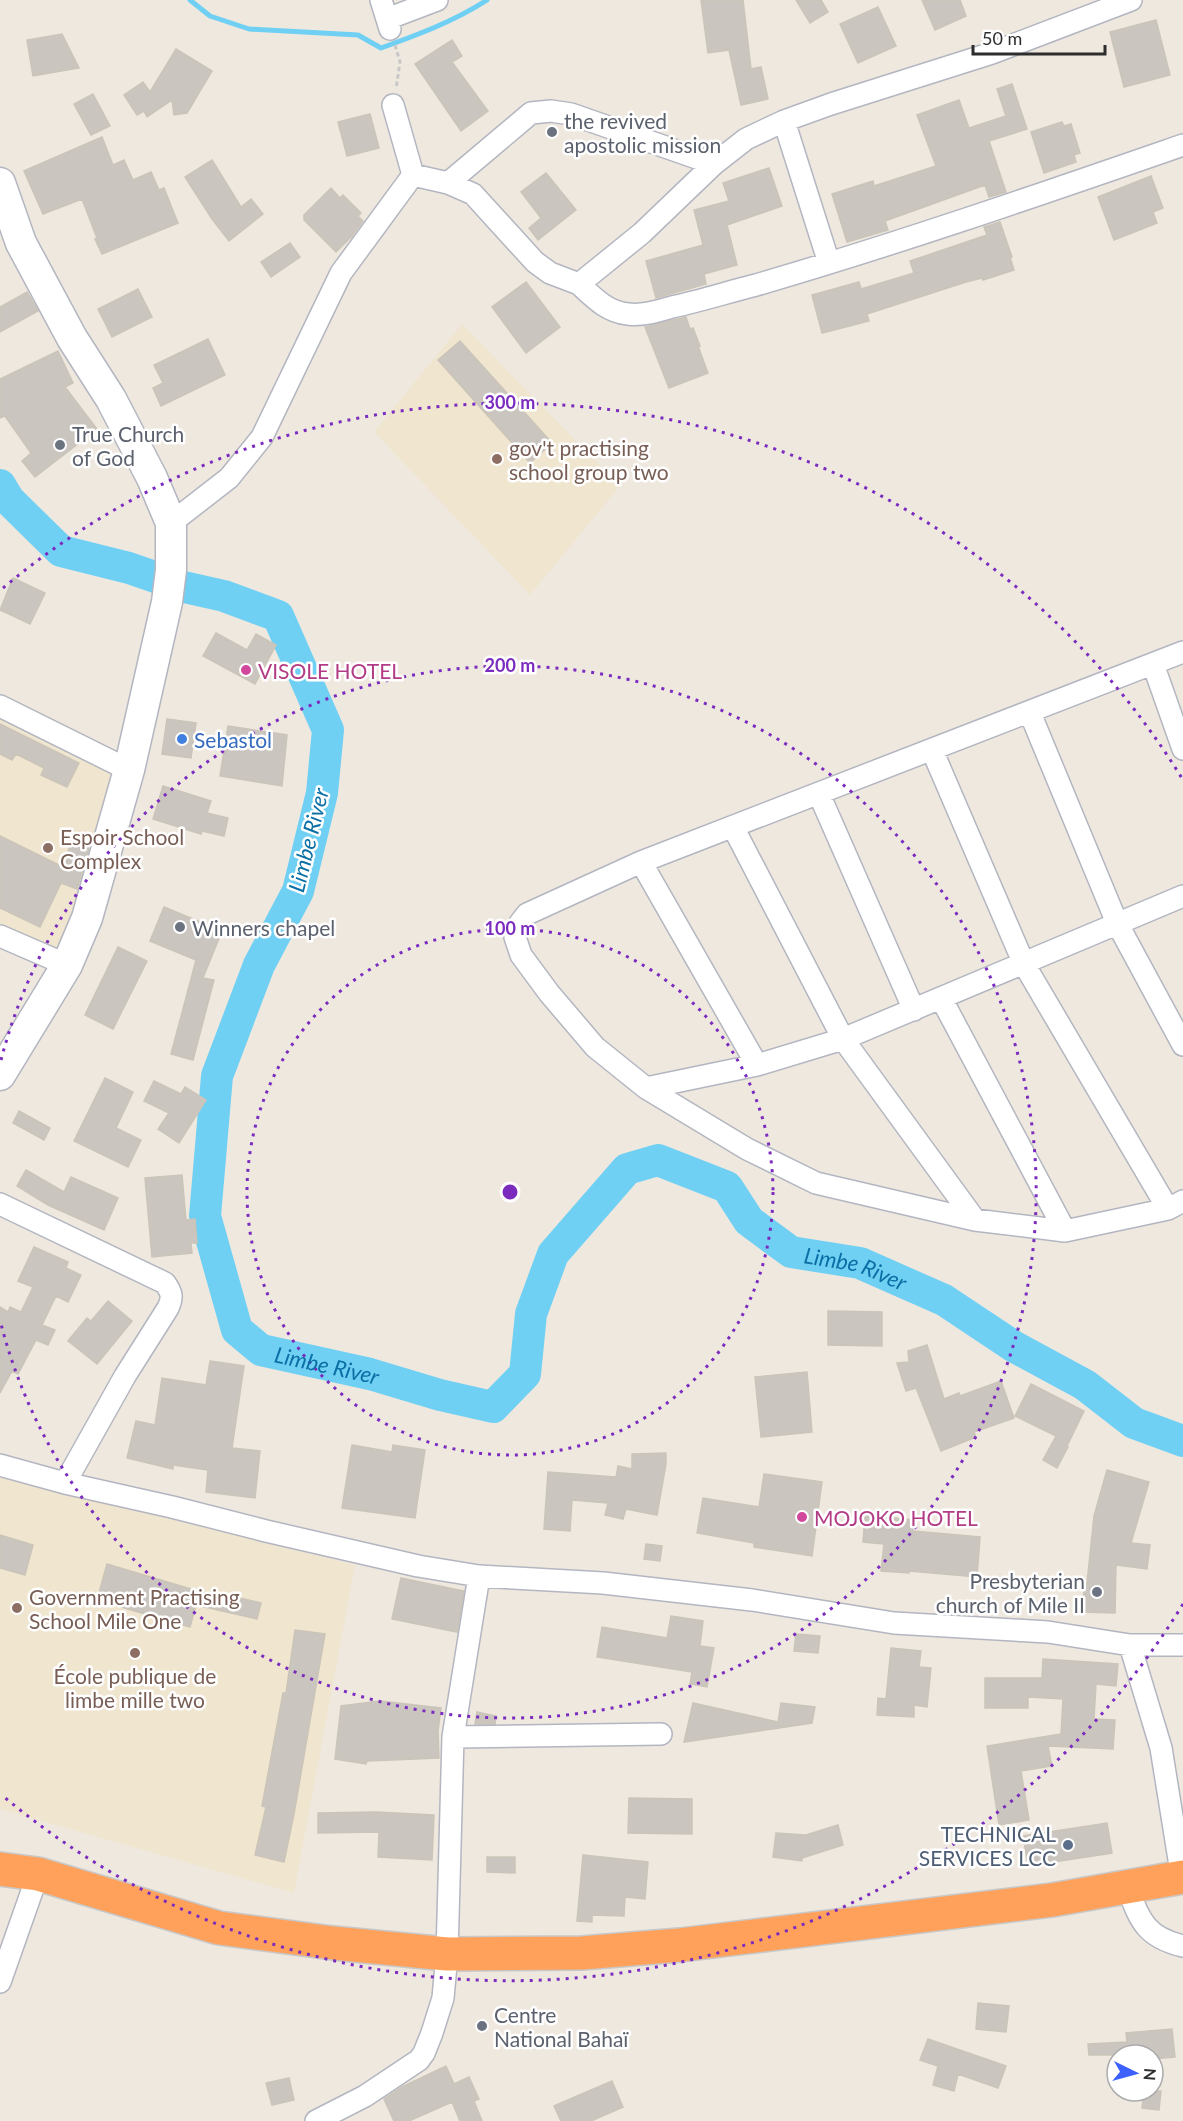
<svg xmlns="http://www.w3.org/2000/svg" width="1183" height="2121" viewBox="0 0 1183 2121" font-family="Lato,sans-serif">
<rect width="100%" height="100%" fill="#efe8df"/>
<path fill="#f0e5cf" d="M462,324L620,486L530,595L374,432Z
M0,712L119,773L63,953L0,923Z
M0,1477L355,1565L294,1893L0,1809Z"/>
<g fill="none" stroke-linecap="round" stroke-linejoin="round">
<path stroke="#70d0f3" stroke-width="5" d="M190,0L210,16L249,29L358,35L381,48C417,35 455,21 487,0"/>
<path stroke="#70d0f3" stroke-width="32" id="s1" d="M0,485L9,500L61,551L129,568L184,587L224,596L278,616L328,730L322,793L298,891L259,965L217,1076L205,1216L237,1330L261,1350L370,1374L440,1395L493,1407L525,1374L531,1314L553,1254L627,1169L658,1160L727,1187L749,1221L791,1252L860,1263L944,1300L1013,1346L1085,1385L1134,1423L1183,1441"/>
</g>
<path fill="#cac5be" stroke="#cbc4b8" stroke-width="1.5" d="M701,0H743L751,69L761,67L768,99L741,105L729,50L708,53Z
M796,0H821L828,12L810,23Z
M922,0H960L966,16L935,30Z
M878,7L896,46L858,63L840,24Z
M1156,20L1170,75L1124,87L1110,32Z
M62,34L79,68L33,76L27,40Z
M452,40L462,56L452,62L488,111L461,131L415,64Z
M176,49L212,71L187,113L174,115L172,100L147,117L144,111L137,115L124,95L143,82L150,92Z
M1012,84L1027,129L989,141L1006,192L989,197L985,185L885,221L888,230L847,242L832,194L873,181L874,186L936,166L917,115L959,100L969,128L1006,116L997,89Z
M93,94L110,126L91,135L74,104Z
M370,114L379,148L347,156L338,122Z
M1062,122L1064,126L1071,124L1080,153L1074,155L1076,162L1044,173L1031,132Z
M102,137L113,165L124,160L133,180L151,172L159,190L164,188L178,223L102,254L95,239L97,238L82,199L43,214L24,171Z
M212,160L241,207L251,199L263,214L229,241L212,219L185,177Z
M769,168L782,206L727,225L737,265L704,274L706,284L656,298L646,261L703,245L694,210L729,201L723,183Z
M546,173L576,210L538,240L529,228L541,218L521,192Z
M1151,176L1163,208L1153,212L1157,223L1114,240L1098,197Z
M331,188L340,198L343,195L361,213L358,216L363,221L352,236L336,252L304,220V215Z
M1000,222L1012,257H1010L1014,270L983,280L982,278L966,282L867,314L869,321L822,333L812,295L859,282L861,289L914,273L910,261L987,235L984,227Z
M290,243L300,257L271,277L261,262Z
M526,282L560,327L526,353L492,307Z
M138,289L152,317L112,337L98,309Z
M27,292L38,311L0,332V307Z
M686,317L690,329L693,328L700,346H698L708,373L669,388L645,327Z
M208,339L225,375L161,406L153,388L163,383L154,365Z
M460,341L552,443L530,463L438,360Z
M58,351L73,383L65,387L97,429L35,477L22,461L31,453L5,416L0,418V379Z
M13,578L45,593L30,624L0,610Z
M216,633L247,650L256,634L276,645L255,684L203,656Z
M167,719L196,723L191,758L162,754Z
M0,724L79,763L67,787L41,775L44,768L16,754L12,760L0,754Z
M228,726L287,735L282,786L220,776Z
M163,786L211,801L207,813L228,818L224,836L202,831L201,834L153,819Z
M0,836L63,867L71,842L89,848L77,889L61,883L40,927L0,908Z
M164,907L222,931L203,978L214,980L193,1060L171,1054L196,960L150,941Z
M118,947L147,961L113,1029L85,1015Z
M105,1078L133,1092L116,1128L141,1140L128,1167L74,1141Z
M154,1081L181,1094L185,1087L206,1100L179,1143L158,1129L169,1113L144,1101Z
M19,1111L50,1128L44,1140L13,1123Z
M26,1170L64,1192L71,1177L118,1198L104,1230L48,1205L17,1186Z
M182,1175L186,1220L195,1219L197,1243H191L192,1253L152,1257L145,1178Z
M34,1247L68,1262L66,1268L81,1275L68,1302L56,1296L42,1325L55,1330L48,1345L36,1340L18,1374L12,1371L0,1393V1307L8,1312L10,1307L21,1312L33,1287L18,1281Z
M108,1301L132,1321L97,1364L68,1341L87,1318L91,1321Z
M828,1311L882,1312V1346L828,1345Z
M927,1345L944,1399L959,1393L960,1396L1001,1381L1014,1418L974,1432L976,1437L941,1451L916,1388L906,1391L897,1363L909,1362L908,1351Z
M210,1361L244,1366L232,1448L260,1451L255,1498L206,1492L208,1470L173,1465V1469L127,1458L136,1421L155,1425L162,1378L206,1385Z
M807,1372L812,1432L761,1437L755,1377Z
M1031,1384L1084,1411L1067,1446L1068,1447L1057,1468L1043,1460L1056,1436L1015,1416Z
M352,1445L392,1452L393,1445L425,1450L415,1518L342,1508Z
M666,1453V1464L657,1515L626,1509L623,1519L605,1515L608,1503L572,1500L570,1531L544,1529L548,1472L616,1477L618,1466L632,1469V1454Z
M1107,1470L1149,1482L1131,1543L1150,1545L1147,1569L1116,1565L1115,1613L1083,1612L1084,1583H1087L1094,1516Z
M764,1474L822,1482L812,1556L754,1547V1543L697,1533L703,1498L759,1507Z
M865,1515L914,1520L913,1531L980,1537L977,1577L909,1571V1573L881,1571L884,1544L863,1542Z
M0,1535L33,1545L25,1575L0,1568Z
M646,1544L662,1546L660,1561L644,1559Z
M107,1564L221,1598L222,1594L261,1603L257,1619L196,1605L190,1627L97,1600Z
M401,1578L464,1591L457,1632L392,1619Z
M671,1616L703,1621L700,1646L714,1648L707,1687L690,1684L692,1672L597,1657L602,1627L667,1638Z
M295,1630L325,1634L294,1814L284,1862L255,1855L266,1807L262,1806L283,1693H286Z
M796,1634L820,1636L818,1653L794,1651Z
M891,1648L921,1651L919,1667L931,1668L927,1707L914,1705V1717L877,1715L878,1698L886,1699Z
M1043,1659L1118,1664L1116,1686L1096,1684L1094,1719L1115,1720L1113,1749L1048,1746L1052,1766L1021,1771L1029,1820L999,1825L987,1746L1061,1734L1063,1699L1028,1697V1708H985V1678H1042Z
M380,1701L441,1708L438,1731L439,1758L367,1761L366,1764L335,1759L341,1706Z
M693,1703L778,1722L781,1703L815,1707L812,1723L684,1742Z
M477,1712L496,1716L495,1724H475Z
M629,1798L692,1799V1834L628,1833Z
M376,1812L434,1815L432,1860L378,1857L379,1832L318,1833V1813Z
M1107,1823L1112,1853L1028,1866L1023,1836Z
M838,1825L843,1845L802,1858V1861L773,1857L776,1833L806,1835Z
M583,1855L648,1862L645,1899L625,1897L624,1916L592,1915V1922L577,1921Z
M487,1857H515V1873L487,1872Z
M978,2003L1009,2006L1006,2032L976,2029Z
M1172,2029L1175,2057L1153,2059V2055H1089L1088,2044L1127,2042L1126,2033Z
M928,2039L1006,2066L998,2088L958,2074L954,2091L933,2085L938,2066L920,2060Z
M446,2066L454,2084L469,2077L479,2099L474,2101L482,2121H460L452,2102L409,2121H394L384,2099L402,2087Z
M289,2078L294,2100L272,2105L266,2083Z
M612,2081L623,2107L591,2121H561L554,2106Z
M1144,2091H1161L1159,2110L1142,2108Z"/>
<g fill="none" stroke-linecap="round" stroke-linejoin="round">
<g stroke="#b3b6c1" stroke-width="24">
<path id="street" d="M381,0L390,29
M387,19L437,0
M393,105L413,175
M784,121L829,263
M448,183L531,113L551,111L571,114L714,164
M579,284C593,297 607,312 628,314C643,316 658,311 672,307C700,301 728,292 756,285C900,243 1041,194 1183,145
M171,523L229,478L262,437L341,273L413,175L448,183L473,194L535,262L550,273L579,284L642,233L714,164L746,139L784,121L831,104L992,53L1131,0
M1183,652L641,862L527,914L520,923L515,937L521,955L549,993L595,1047L646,1088L747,1149L816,1183L975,1220L1065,1231L1168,1209L1183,1201
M1153,664L1183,749
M0,706L129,770
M1030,713L1117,923L1183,1045
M932,750L1024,964L1168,1209
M819,794L914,1010
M733,827L843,1039L975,1220
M641,862L757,1065
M0,936L67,965
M941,998L1065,1231
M646,1088L757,1065L843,1039L1183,896
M0,1204L165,1283C172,1293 173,1297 168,1308L125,1376L65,1483
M0,1465L65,1483L172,1507L266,1531L418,1566L479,1576L603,1583L752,1600L894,1623L1048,1632L1130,1645L1161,1748L1182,1878
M1130,1645H1183
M453,1737L661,1734
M1127,1887C1140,1920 1145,1937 1183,1946
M0,1982L38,1874
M316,2121L365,2096L419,2060L424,2053L432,2033L443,1998L447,1954L453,1737L479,1576"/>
</g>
<g stroke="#b3b6c1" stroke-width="33">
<path id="secondary" d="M0,183L21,243L72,338L111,399L152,478L171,523V570L167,602L129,770L87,918L67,965L0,1075"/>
</g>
<g stroke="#c8c8c8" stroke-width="36">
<path id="highway" d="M0,1869L38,1874L219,1928L333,1943L447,1954L582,1953L680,1945L1052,1900L1183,1877"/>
</g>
<path stroke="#c8c8c8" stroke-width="3" stroke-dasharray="4.5 3" stroke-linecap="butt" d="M395,45L400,62L396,89"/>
<use href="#street" stroke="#fff" stroke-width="21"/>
<use href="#secondary" stroke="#fff" stroke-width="30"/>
<use href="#highway" stroke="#ffa15a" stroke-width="33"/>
</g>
<g fill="none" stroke="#7b2cbf" stroke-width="3" stroke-dasharray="3 6">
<circle cx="510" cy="1192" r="263"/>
<path d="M1 1060A526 526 0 1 1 1 1324"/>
<path d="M1183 1604A789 789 0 0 1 3 1796M3 588A789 789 0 0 1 1183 780"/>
</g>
<g fill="#6b7280" stroke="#fff" stroke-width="2">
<circle cx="552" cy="132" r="6"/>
<circle cx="60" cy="445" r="6"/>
<circle cx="180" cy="927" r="6"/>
<circle cx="1097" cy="1592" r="6"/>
<circle cx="482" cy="2026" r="6"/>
</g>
<g fill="#8d6e63" stroke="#fff" stroke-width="2">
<circle cx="497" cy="459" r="6"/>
<circle cx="48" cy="848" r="6"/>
<circle cx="17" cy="1608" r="6"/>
<circle cx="135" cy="1653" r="6"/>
</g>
<g fill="#d1479c" stroke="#fff" stroke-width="2">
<circle cx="246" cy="670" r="6"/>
<circle cx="802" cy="1517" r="6"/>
</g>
<circle fill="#3f7fe0" stroke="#fff" stroke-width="2" cx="182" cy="739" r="6"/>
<circle fill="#5c6f8a" stroke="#fff" stroke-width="2" cx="1068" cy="1845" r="6"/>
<g text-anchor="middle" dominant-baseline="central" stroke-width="5" stroke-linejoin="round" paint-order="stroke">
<g font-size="21" fill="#5b616d" stroke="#fff" text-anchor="start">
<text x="564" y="120">the revived<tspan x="564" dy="24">apostolic mission</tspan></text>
<text x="72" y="433">True Church<tspan x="72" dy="24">of God</tspan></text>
<text x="192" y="927">Winners chapel</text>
<text x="1085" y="1580" text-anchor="end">Presbyterian<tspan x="1085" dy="24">church of Mile II</tspan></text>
<text x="494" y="2014">Centre<tspan x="494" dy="24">National Bahaï</tspan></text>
</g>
<g font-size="21" fill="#785e54" stroke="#fff" text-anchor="start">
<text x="509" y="447">gov't practising<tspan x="509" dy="24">school group two</tspan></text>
<text x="60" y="836">Espoir School<tspan x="60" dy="24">Complex</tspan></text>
<text x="29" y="1596">Government Practising<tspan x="29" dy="24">School Mile One</tspan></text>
<text x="135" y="1675" text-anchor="middle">École publique de<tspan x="135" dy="24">limbe mille two</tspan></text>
</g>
<g font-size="21" fill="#b23c85" stroke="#fff" text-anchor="start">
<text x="258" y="670">VISOLE HOTEL</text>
<text x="814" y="1517">MOJOKO HOTEL</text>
</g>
<g font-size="21" fill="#366cbe" stroke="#fff" text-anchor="start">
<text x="194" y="739">Sebastol</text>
</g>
<g font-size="21" fill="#4e5e75" stroke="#fff" text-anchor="end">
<text x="1056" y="1833">TECHNICAL<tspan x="1056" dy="24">SERVICES LCC</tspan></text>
</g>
<g font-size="22" font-style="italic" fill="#096fa5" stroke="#fff">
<text transform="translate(308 840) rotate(-76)">Limbe River</text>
<text stroke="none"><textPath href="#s1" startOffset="1886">Limbe River</textPath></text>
<text stroke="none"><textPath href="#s1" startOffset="1166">Limbe River</textPath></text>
</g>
</g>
<circle cx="510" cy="1192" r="9" fill="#7b2cbf" stroke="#fff" stroke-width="3"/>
<g font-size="18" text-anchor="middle" font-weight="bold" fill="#7b2cbf" stroke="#fff" stroke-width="5" stroke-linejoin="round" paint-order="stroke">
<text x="510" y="409">300 m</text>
<text x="510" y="672">200 m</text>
<text x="510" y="935">100 m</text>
</g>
<g transform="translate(1135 2073) rotate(95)"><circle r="28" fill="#ffffff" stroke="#ababab" stroke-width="1.5"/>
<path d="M0-4.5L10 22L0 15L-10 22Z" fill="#3c61ff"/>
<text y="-9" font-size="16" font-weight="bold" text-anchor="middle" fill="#2d2d2d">N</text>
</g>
<path d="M973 45v9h132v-9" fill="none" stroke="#2d2d2d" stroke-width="3"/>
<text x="982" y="45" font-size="18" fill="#2d2d2d" stroke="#ffffff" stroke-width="4.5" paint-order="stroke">50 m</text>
</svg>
